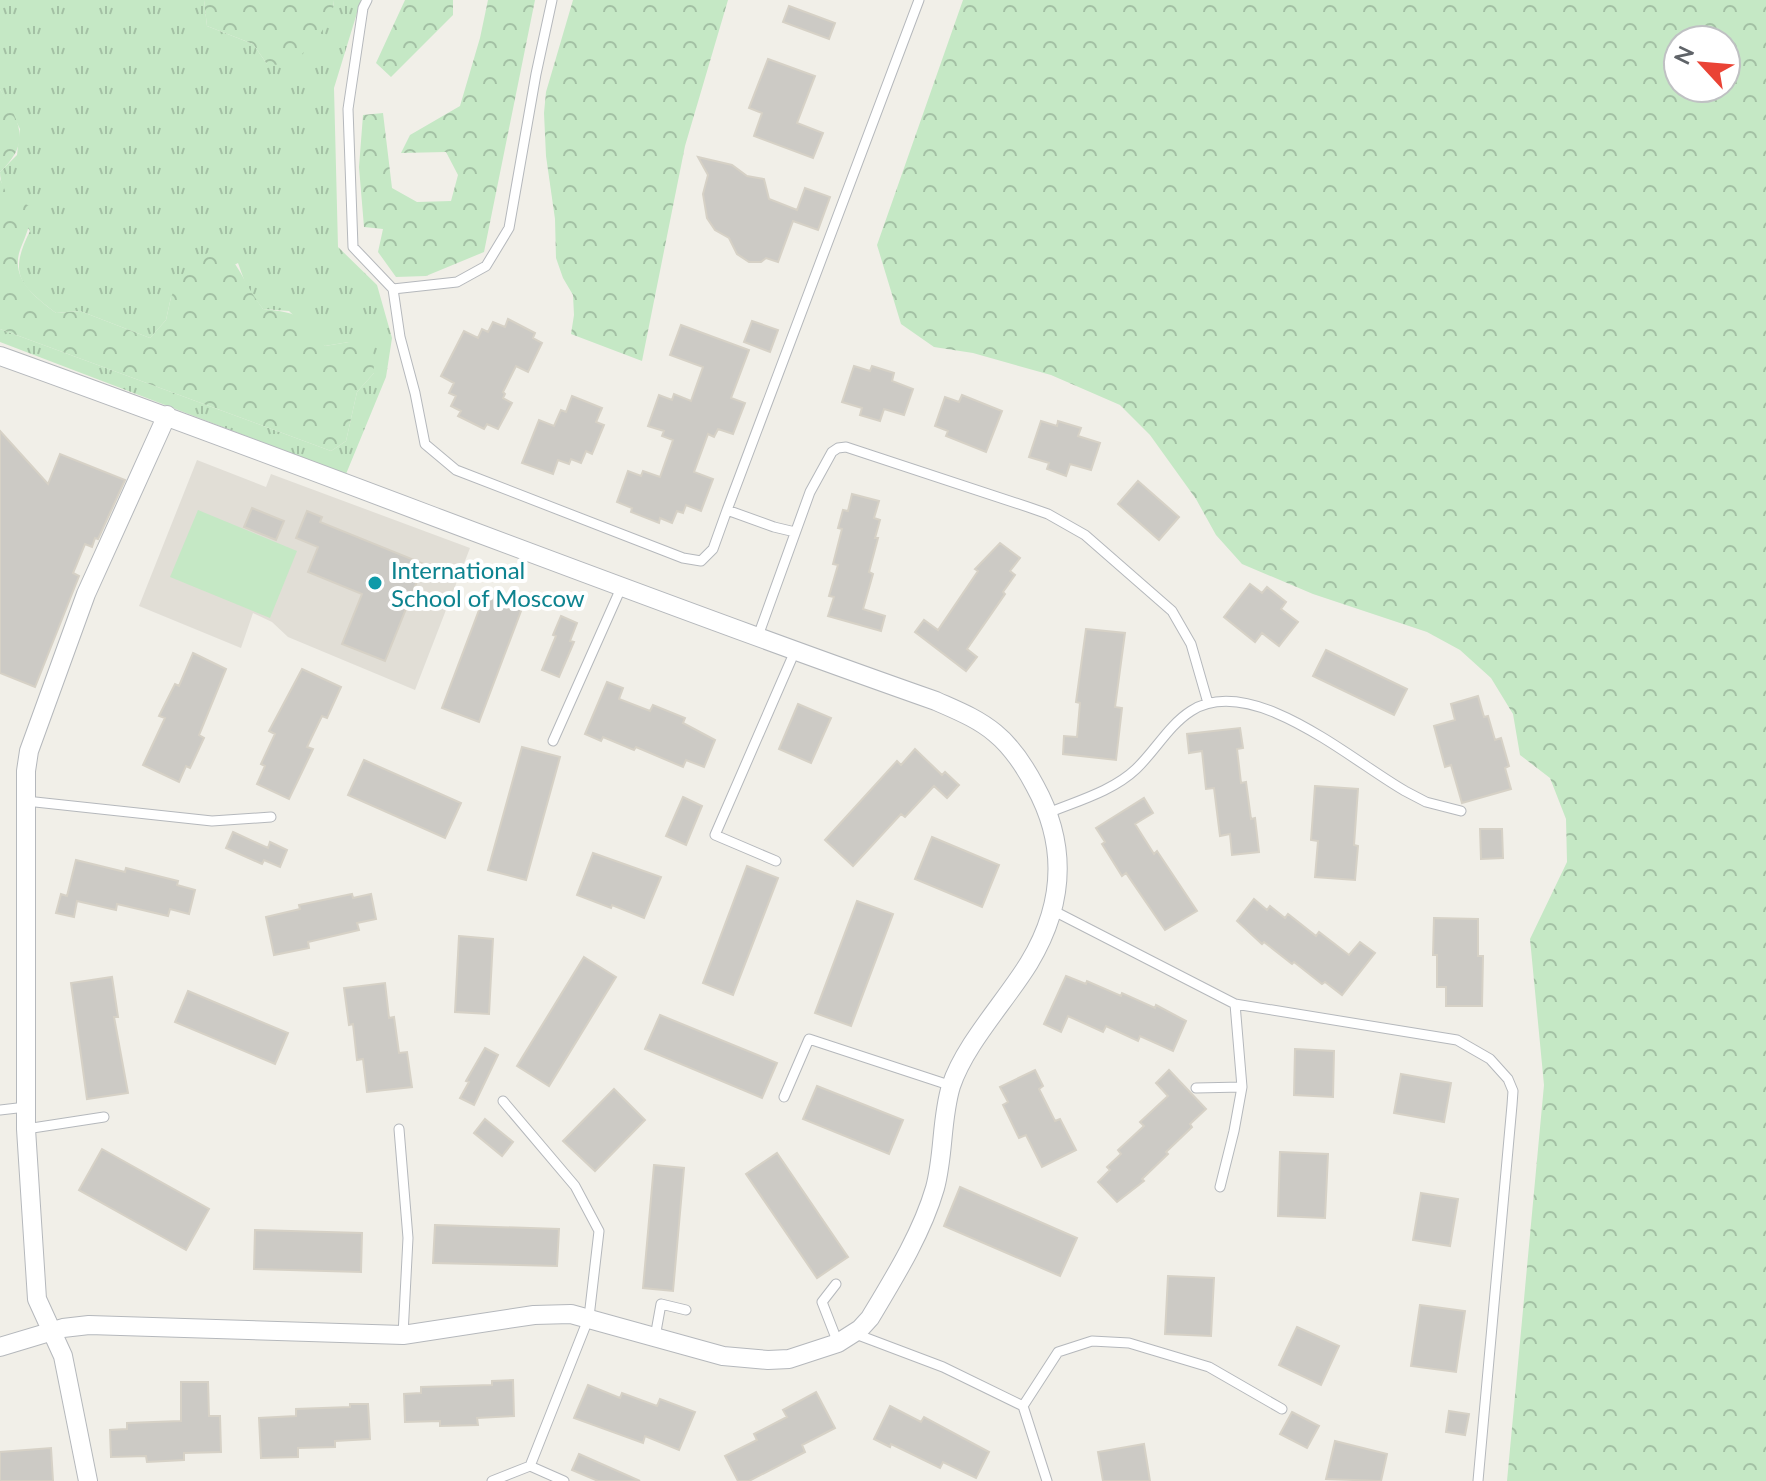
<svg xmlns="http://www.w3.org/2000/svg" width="1766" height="1481" viewBox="0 0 1766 1481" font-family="Lato,sans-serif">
<defs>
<pattern id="grass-tufts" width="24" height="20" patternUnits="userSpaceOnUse" patternTransform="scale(2)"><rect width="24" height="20" fill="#c5e8c5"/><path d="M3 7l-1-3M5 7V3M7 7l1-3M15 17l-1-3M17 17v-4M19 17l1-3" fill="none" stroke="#a3c0a4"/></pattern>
<pattern id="forest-crowns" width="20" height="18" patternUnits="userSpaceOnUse" patternTransform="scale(2)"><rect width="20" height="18" fill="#c5e8c5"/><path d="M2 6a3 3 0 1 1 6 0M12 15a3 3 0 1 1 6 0" fill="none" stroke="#a3c0a4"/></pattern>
</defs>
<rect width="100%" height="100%" fill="#f1efe8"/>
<path fill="#e1ded6" d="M197,460L266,487L271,474L470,548L415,690L288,637L272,622L253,613L241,648L139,606Z"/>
<path fill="url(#grass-tufts)" d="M0,0H204L207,26L253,44L267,64L334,5V0H361L334,88L338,247L377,285L392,338L386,377L346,474L0,342V329L331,451L346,441L357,392L374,373L349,342L325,346L289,311L263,309L247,288L238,263L171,297L166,320L150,338L80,311L56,313C20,285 8,275 30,231C18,213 0,194 0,172L17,155L20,129L0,89Z"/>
<path fill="url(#forest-crowns)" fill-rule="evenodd" d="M204,0H334C334,25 307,48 291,66L267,64L253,44L207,26Z
M405,0H453V15L391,77L376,63Z
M488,0H535L484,252L426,276L396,277L378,252L383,229L364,227L359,167L363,115L383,113L392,188L417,202L451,201L458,175L446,152L401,153L410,135L460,106L480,38Z
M573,0H728L685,146L642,361L571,334L574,315L573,295L563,278L556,258L555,219L546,156L544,113L546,92Z
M963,0H1766V1481H1507L1544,1085L1530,939L1567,862L1566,819L1550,778L1520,755L1513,714L1491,678L1460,650L1427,632L1313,594L1242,564L1216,535L1196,499L1150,435L1120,405L1051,375L973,353L934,347L901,324L877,245ZM1678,40H1726V88H1678Z
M0,89C20,124 32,141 0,172Z
M0,179L8,197L30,206C30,228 28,230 20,250C10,279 36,298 56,313L80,311L150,338L166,320L171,297L181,276L199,258L220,246C241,266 245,286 263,309C299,313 306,316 325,346L349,342L373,346L374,373L357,392L346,441L331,451L0,329Z"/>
<path fill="#c5e8c5" d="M198,510L297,551L270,618L170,577Z"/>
<path fill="#cccac5" stroke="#d6d1c6" stroke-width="2" d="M789,6L835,23L829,39L783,22Z
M768,59L815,76L797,123L823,133L813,158L754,136L762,113L749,108Z
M698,157L732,165L747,176L764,179L769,199L797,210L805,188L830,197L818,230L793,221L778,262L766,258L761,262H749L737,254L729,238L715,230L707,218L703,194L708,175Z
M508,319L535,333L533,338L542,343L528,372L516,366L503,392L505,394L503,398L512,403L498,429L487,424L484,429L458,416L461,411L451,406L456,396L449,393L454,383L441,376L464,331L478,338L482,329L488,332L493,322L505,327Z
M752,321L778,330L770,352L744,342Z
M681,325L749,350L731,398L745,403L733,434L718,429L714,437L708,434L694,472L713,479L701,511L686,505L683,513L677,511L672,523L660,518L659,523L631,512L632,508L617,502L628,471L641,476L643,471L660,477L673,440L662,436L664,431L648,426L659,395L672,400L674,394L691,401L703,367L670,355Z
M854,366L870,371L872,366L894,373L892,381L913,389L904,415L884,409L880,421L860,415L862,408L842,402Z
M962,395L1002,411L986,452L946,436L948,431L935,426L945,397L959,402Z
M572,396L602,408L596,422L604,425L592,454L586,451L581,463L571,459L569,464L558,460L553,474L522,463L539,420L554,426L561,410L566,412Z
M1041,421L1057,426L1058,421L1081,428L1078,436L1100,443L1091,470L1070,464L1066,476L1047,469L1049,463L1029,457Z
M0,431L48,484L60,454L125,480L98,539L95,538L92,547L85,544L73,573L79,576L35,687L0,673Z
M1138,481L1179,517L1159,540L1118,504Z
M852,494L879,501L874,518L880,520L875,538H878L869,572L873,574L863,609L885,616L881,631L828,616L834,597L829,596L838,565L833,564L842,529L838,528L843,510L848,511Z
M252,508L284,521L276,540L244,527Z
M307,511L322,517L320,522L424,564L385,661L342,644L362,594L308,572L318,547L296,538Z
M1000,543L1020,558L1010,571L1015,575L1003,592L1005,594L967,649L977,657L966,671L915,632L924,620L938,630L978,571L975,569Z
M1250,584L1262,593L1267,587L1286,602L1281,609L1298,622L1279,646L1262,633L1255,642L1224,617Z
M487,589L524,603L479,722L442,708Z
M561,616L577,623L570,641L574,642L559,677L542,670L556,636L553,635Z
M1086,629L1125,633L1115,707L1122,708L1116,760L1063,754L1064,736L1077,737L1080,703L1076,702Z
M1326,650L1407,689L1394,715L1313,676Z
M193,653L226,669L199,735L204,738L190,768L186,766L179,782L143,765L165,718L159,716L175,684L179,686Z
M302,669L341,687L327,718L322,716L307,747L313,749L289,799L257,784L265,766L261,764L275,734L269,731Z
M607,682L623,688L619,699L650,711L653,705L685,718L683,723L715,740L704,767L686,760L683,767L636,747L634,750L603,737L601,741L585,734Z
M1478,696L1484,717L1488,716L1495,740L1501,738L1509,766L1505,768L1511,789L1462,803L1451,765L1445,767L1434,726L1455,720L1451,704Z
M798,704L831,718L811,763L779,749Z
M1240,728L1243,748L1237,749L1241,783L1246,782L1251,819L1255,818L1259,852L1232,855L1230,834L1220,836L1214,788L1206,789L1202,751L1189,753L1187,734Z
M522,747L560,757L526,880L488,870Z
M915,749L942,775L945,772L959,785L947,798L934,786L905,817L901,814L853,866L825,840L897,761L901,765Z
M364,760L461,803L445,838L348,795Z
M1315,786L1358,789L1354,845L1358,846L1355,880L1315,877L1318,841L1311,840Z
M683,797L702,806L686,845L666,836Z
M1144,798L1153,813L1135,824L1154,854L1157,851L1197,911L1165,930L1126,873L1122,876L1102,844L1105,842L1096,828Z
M1480,829H1502L1503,858L1481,859Z
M233,832L268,848L270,842L287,850L280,867L264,860L262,864L226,848Z
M932,837L999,865L982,907L915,879Z
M593,853L661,877L644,918L612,905L611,908L577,895Z
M76,860L125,872L126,868L178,881L177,885L195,890L189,914L170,909L168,916L117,904L116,910L77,901L74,917L56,913L61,894L67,896Z
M747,866L778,878L733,995L703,983Z
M352,894L353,898L371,894L376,919L357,923L359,930L308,942L309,948L274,955L266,917L300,909L299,905Z
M1254,899L1267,910L1270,906L1285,918L1288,914L1316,936L1319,932L1349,955L1360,942L1375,953L1342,995L1325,982L1322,984L1294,962L1292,964L1264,942L1262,944L1237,921Z
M857,901L893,914L851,1026L815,1013Z
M1434,918L1478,919V956H1483L1482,1006H1446V987H1437V955H1433Z
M459,936L493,939L489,1014L455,1012Z
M584,957L616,977L549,1086L517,1066Z
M1066,976L1086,984L1087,981L1121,996L1122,993L1155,1008L1156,1005L1186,1021L1173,1051L1140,1036L1138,1041L1106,1026L1103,1032L1068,1016L1061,1032L1044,1024Z
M112,977L118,1017H114L128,1093L87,1099L71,983Z
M385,983L389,1018L394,1017L399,1053L407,1052L412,1087L367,1092L363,1059L357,1060L353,1024L349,1025L344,988Z
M188,991L288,1033L275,1064L175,1022Z
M660,1015L777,1063L762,1098L645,1049Z
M485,1048L498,1055L474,1105L460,1098L469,1082L466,1081Z
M1295,1049L1334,1051L1333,1097L1294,1095Z
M1035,1070L1043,1086L1039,1089L1055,1121L1060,1119L1076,1150L1042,1167L1026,1135L1019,1138L1003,1105L1008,1102L1000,1087Z
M1169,1070L1206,1109L1190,1124L1192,1127L1166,1152L1168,1154L1142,1179L1144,1181L1117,1202L1098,1182L1110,1170L1107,1167L1121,1154L1118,1150L1144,1126L1140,1122L1168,1096L1156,1083Z
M1401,1074L1451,1083L1444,1122L1394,1113Z
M817,1086L903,1120L889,1154L803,1119Z
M614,1089L645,1120L595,1171L563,1141Z
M485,1119L513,1142L502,1156L474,1133Z
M102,1149L209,1209L186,1250L79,1190Z
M1280,1152L1328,1154L1325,1218L1278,1216Z
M777,1153L848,1257L817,1278L746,1174Z
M654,1165L684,1168L673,1291L643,1288Z
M960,1187L1077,1238L1060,1276L944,1226Z
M1421,1193L1458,1199L1450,1246L1413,1240Z
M435,1225L559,1229L557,1266L433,1263Z
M255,1230L362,1233L361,1272L254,1269Z
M1168,1276L1214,1278L1211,1336L1165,1334Z
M1420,1305L1465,1311L1456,1372L1411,1366Z
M1297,1327L1339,1346L1321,1385L1279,1365Z
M513,1380L514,1416L477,1418L478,1425L440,1426V1421L405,1422L404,1394L421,1393V1387L492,1385V1381Z
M181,1382H208L209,1416H220L221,1452L184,1453V1460L147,1462L146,1456L111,1457L110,1430L127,1429V1423L181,1421Z
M588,1385L620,1398L622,1393L657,1406L660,1399L695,1412L679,1450L645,1436L643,1443L574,1418Z
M816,1392L835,1428L802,1445L805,1452L749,1481H738L725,1456L757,1440L754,1434L787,1417L783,1410Z
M350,1404H368L370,1439L335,1441V1447L298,1448V1457L261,1458L259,1418L296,1416V1409L350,1407Z
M890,1406L921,1422L924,1417L989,1452L976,1478L943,1462L940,1468L891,1444L890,1447L874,1439Z
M1449,1411L1469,1414L1465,1435L1446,1432Z
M1292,1412L1319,1426L1307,1448L1280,1434Z
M1335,1441L1387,1454L1381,1481L1326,1479Z
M1144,1444L1150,1481H1103L1098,1452Z
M51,1448L53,1481H0V1452Z
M579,1454L640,1481H598L572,1470Z"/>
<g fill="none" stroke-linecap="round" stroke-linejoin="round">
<g stroke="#b5b8bc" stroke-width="11">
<path id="lane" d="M367,0L363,8L348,109L353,247L393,289L400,337L415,393L425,444L456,470L683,558L701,561L713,549L727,510
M393,289L457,282L486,266L509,228L536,74L552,0
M795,532L774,527L727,510L919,0
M758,636L810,492L832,452L838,448L846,447L1028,507L1048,514L1085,535L1172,611L1191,644L1208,703
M553,741L621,588
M26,801L212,821L271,817
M1048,813C1077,801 1113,791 1136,769C1155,751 1169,725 1191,711C1252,672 1352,761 1405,791L1426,802L1461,811
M776,861L715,835L795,651
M1052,910L1235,1004L1457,1040L1490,1059L1508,1079L1513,1091L1512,1105L1478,1481
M1196,1088L1242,1087
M784,1097L809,1039L952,1086
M0,1110L26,1107
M26,1129L104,1117
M399,1129L408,1238L403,1335
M1220,1187L1234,1131L1242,1087L1235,1004
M836,1284L822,1302L838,1343
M853,1333L943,1367L1023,1406L1047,1481
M655,1337L661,1304L686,1310
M1023,1406L1058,1352L1092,1341L1129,1343L1209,1367L1282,1409
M530,1466L564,1481
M492,1481L530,1466L589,1317L599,1231L575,1186L503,1101"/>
</g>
<g stroke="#b5b8bc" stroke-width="20">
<path id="street" d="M0,356C313,468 622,591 936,701C956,710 977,718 995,733C1011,746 1025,767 1035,786C1068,846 1064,905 1029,963C1005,1002 965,1044 951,1086C941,1119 944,1155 935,1188C922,1233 894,1278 870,1318L860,1329L838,1343L789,1359L768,1360L723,1356L571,1314L534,1315L403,1335L89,1325L63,1328L0,1347
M88,1481L63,1356L37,1299L26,1129V771L29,751L86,594L167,415"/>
</g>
<use href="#lane" stroke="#fff" stroke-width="9"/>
<use href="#street" stroke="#fff" stroke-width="18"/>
</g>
<circle fill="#0f9aa8" stroke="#fff" stroke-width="3" cx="375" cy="583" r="8"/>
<g text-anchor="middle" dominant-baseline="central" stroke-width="8" stroke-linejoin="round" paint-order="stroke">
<g font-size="24" fill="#0d838f" stroke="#fff" text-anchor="start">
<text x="391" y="569">International<tspan x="391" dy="28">School of Moscow</tspan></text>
</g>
</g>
<g transform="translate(1702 64) rotate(296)"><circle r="38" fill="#ffffff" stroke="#bfc1c3" stroke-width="2"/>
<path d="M0-6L14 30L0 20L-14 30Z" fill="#ea4335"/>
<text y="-12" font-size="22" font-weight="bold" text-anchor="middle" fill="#5f6368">N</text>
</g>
</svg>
